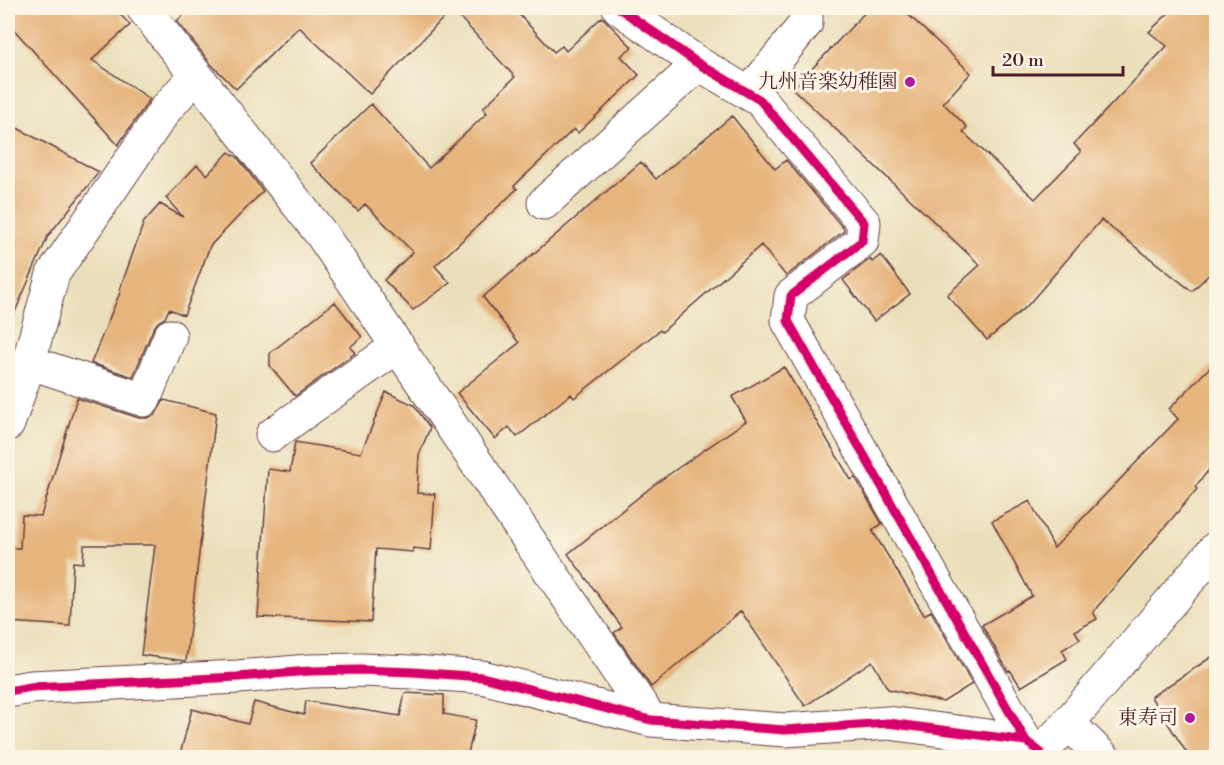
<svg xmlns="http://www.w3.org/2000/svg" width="1224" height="765" viewBox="0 0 1224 765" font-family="'Libre Bodoni','Noto Serif JP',serif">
<rect width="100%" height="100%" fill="#fcf5e5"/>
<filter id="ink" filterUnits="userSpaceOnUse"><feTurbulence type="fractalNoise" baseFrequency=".0167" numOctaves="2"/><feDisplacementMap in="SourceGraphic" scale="12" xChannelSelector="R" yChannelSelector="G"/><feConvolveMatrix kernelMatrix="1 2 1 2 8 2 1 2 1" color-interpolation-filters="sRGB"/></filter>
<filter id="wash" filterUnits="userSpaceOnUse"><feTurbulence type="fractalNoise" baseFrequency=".008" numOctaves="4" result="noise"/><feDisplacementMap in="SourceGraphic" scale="24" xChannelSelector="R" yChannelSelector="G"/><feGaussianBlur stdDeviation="1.35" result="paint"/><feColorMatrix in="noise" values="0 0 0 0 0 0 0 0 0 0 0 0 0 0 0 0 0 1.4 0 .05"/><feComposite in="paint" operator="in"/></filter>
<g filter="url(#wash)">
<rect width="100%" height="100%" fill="#ebdfbb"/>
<g id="blocks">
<path fill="#e6b47b" d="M8,8H114L130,25L92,60L150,99L118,145L8,23Z
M191,8H513L554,52L562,46L566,51L602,17L632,47L621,56L639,75L578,133L574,129L514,186L517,189L435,266L450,283L413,310L384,280L413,252L365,204L358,211L310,163L371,104L429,168L487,113L483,108L515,77L452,9L370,94L299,27L236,89L211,64L177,21Z
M869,8H901L971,73L943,103L967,127L963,132L1035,199L1081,152L1074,144L1167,46L1149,32L1174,8H1216V268L1192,291L1101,220L1028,305L987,340L947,295L980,265L793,89Z
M732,116L775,169L786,160L844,229V231L786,276L761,245L662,332L660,330L574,398L571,394L517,437L509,427L495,439L457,393L519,343L483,297L641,162L656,179Z
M8,123L99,172L48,236L8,328Z
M229,152L238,158L263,191L210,246L184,315L169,309L165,318L158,322L153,329L133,377L91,363L121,290L120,289L144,222L160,204L183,217L166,198L197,165L207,175Z
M881,255L910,294L874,321L843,280L870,259L872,262Z
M335,302L362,337L350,347L355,353L295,396L270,366V353Z
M1216,361V461L1195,487L1197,489L1093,612L1097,619L1075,631L1080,639L1062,650L1067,659L1021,687L1010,670L1008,671L982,625L1032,596L992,521L1030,501L1054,548L1178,419L1169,409Z
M784,367L851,480L855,477L882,524L872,530L924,615L931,611L972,684L943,702L888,689L872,661L805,706L741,611L651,687L614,633L622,627L568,554L655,484L746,421L732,397Z
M386,392L414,405L430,428L419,455L417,493L435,494L431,550L413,548V552L376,549L371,622L258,617L268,469L290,472L295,442L361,453Z
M77,398L139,418H147L155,415L164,400L216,413L186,661L141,655L155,545H84L83,563L73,562L70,626L8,622V548H20L22,515L41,516Z
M1216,654V758H1190L1151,697Z
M405,693L444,695V714L476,720L467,758H179L192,709L248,724L254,702L304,715L306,701L400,716Z"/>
</g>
</g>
<g filter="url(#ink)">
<use href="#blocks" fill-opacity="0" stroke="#623c41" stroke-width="1.5"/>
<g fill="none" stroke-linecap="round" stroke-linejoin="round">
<g stroke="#623c41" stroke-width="35">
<path id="minor" d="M143,8L322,235L651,720
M619,8L699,64L760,100L864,223L862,241L791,296L788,321L1026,741L1038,750
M749,94L806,23V8
M544,203L699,64
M28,362L144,400L170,336
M8,424L25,375L53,274L165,110L196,75
M272,435L398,346
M8,691L31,687L238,677L309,671L360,670L413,672L482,677L651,720L785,730L888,723L1026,741
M1068,723L1104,758
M1036,758L1068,723L1216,548"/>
</g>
<use href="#minor" stroke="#fff" stroke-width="33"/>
<g stroke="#fcf5e5" stroke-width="13">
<path id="cycleway" d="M619,8L699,64L760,100L864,223L862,241L791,296L788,321L1026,741L1040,752
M8,691L31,687L238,677L309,671L360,670L413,672L482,677L651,720L785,730L888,723L1026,741"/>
</g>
<use href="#cycleway" stroke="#d6006c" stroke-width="9"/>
</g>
</g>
<g fill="#b5179e" stroke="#fcf5e5" stroke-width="2">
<circle cx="910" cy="82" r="6"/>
<circle cx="1190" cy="718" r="6"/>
</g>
<g text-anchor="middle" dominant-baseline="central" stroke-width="6" stroke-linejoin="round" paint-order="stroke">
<g font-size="20" fill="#4a1f2b" stroke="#fcf5e5" text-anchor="end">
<text x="898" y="82">九州音楽幼稚園</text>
<text x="1178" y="718">東寿司</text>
</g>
</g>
<rect width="1224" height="765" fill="none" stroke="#fcf5e5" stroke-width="30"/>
<path d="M993 66v9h130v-9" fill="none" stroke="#4a1f2b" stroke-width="3"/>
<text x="1002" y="66" font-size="18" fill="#4a1f2b" stroke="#fcf5e5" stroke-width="4.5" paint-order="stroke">20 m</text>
</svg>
